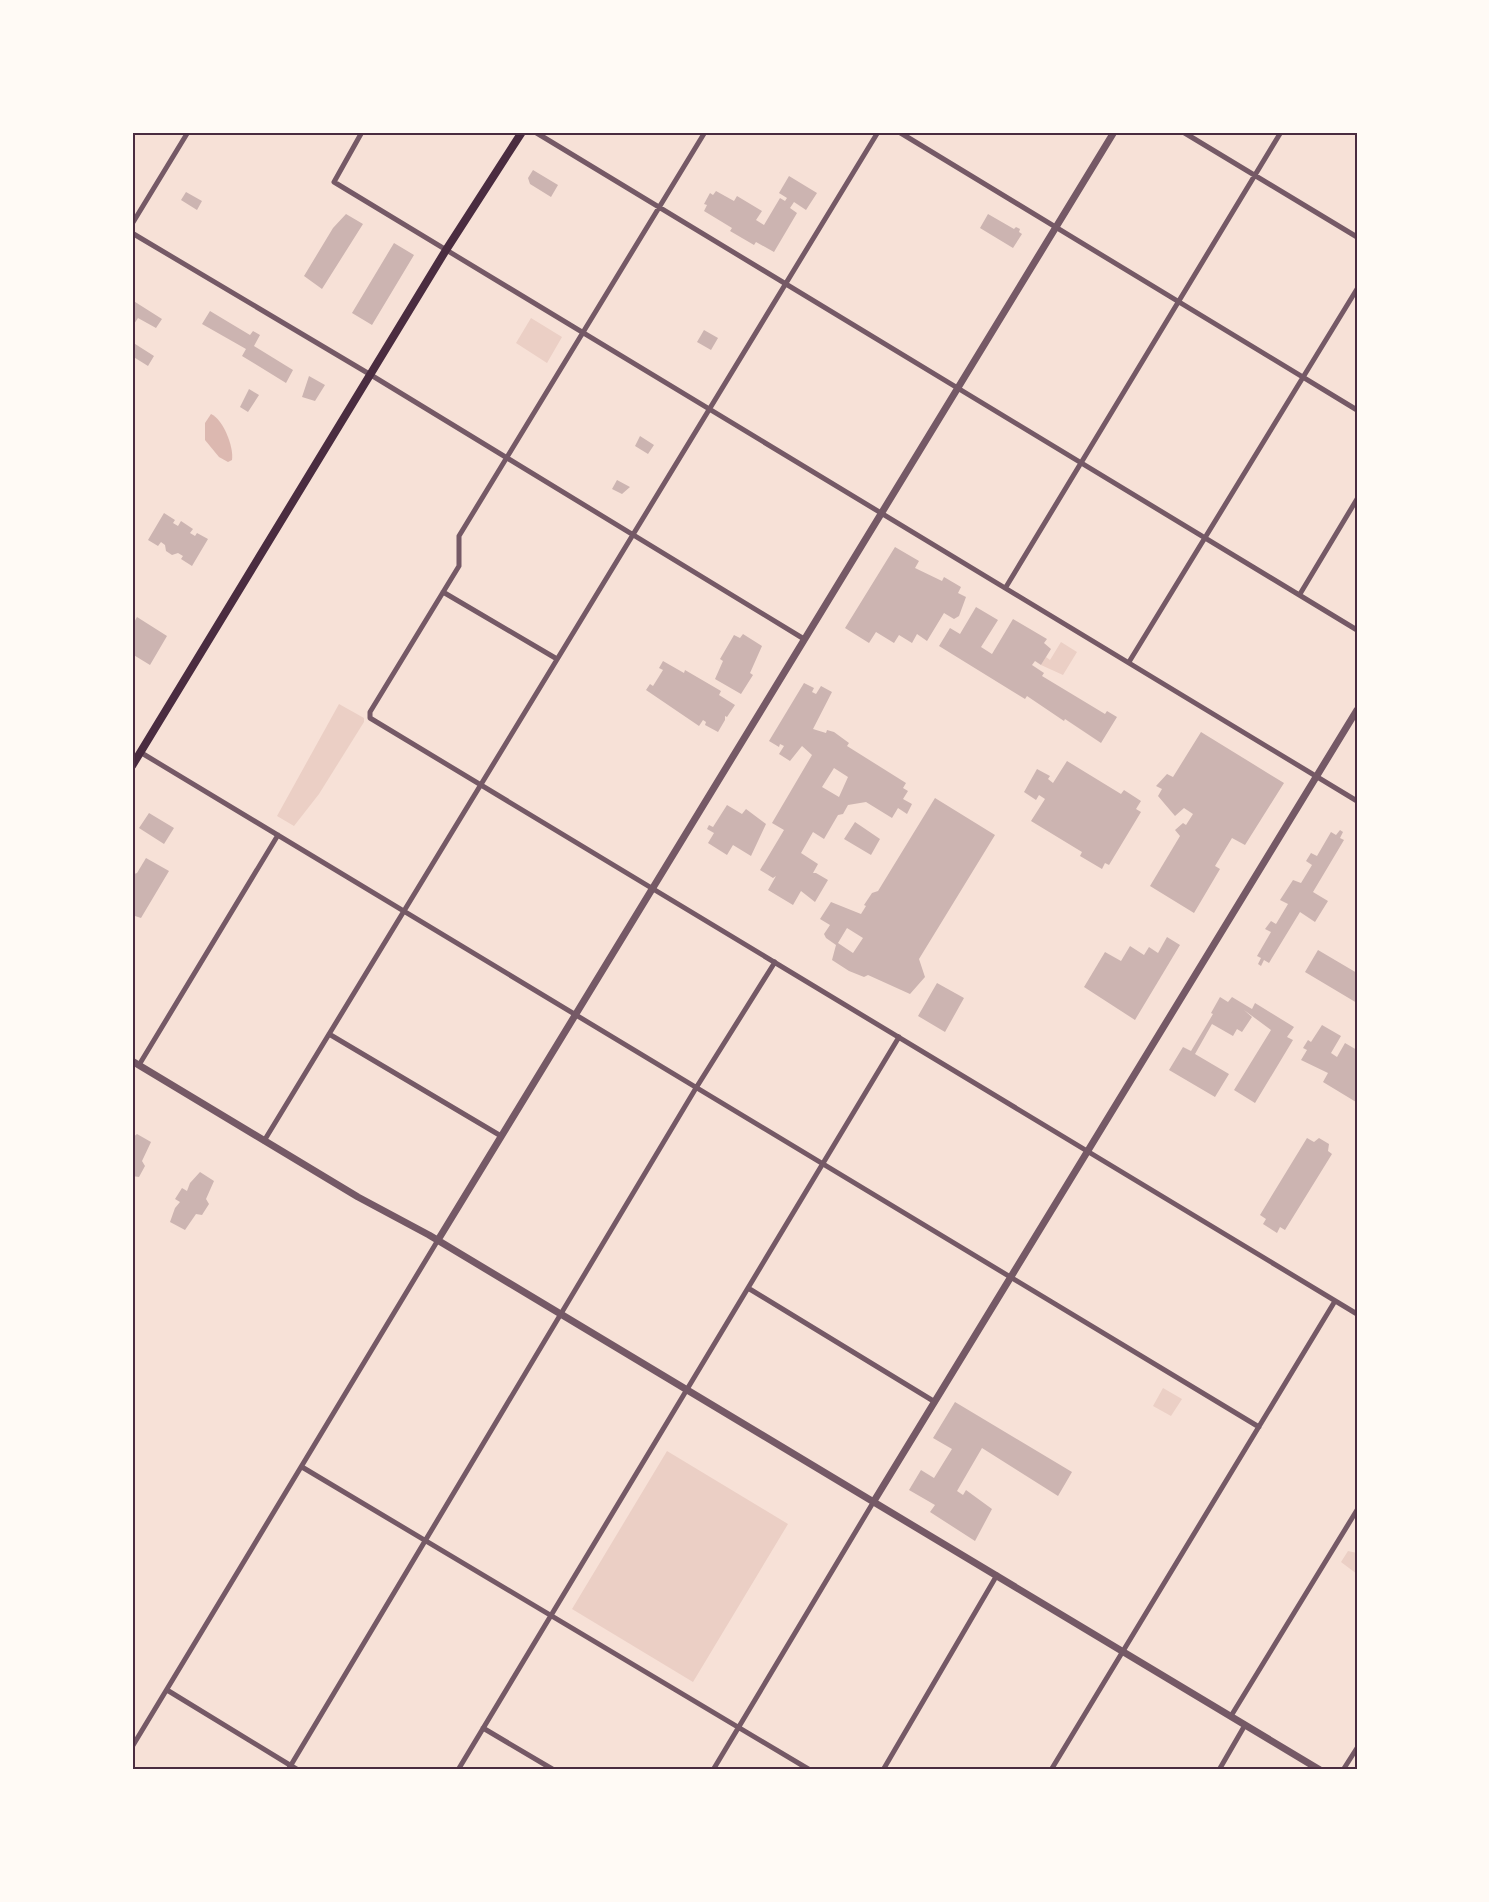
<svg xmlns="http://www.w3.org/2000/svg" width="1489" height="1902" viewBox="0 0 1489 1902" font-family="Poppins,sans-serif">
<rect width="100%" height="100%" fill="#f7e1d7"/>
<path fill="#ebcfc5" d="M531,318L562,337L547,363L516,343Z
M1061,642L1077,652L1063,675L1041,665L1046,657L1050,660Z
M339,704L364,718V722L319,794L294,826L277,816Z
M1163,1388L1182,1399L1171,1416L1153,1406Z
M667,1451L788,1524L693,1682L572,1609Z
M1348,1551L1357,1553V1574L1341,1562Z"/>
<path fill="#dcb8b0" d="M211,414C223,419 234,447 232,460L228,462L219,457L205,440V423Z"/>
<path fill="#ccb4b1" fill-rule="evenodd" d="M533,170L558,185L551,197L530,184L528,178Z
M789,176L817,193L806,210L794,202L790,208L797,213L774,252L756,242L754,245L730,231L732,228L704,211L707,205L704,204L710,193L713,195L716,191L734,201L737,196L762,211L756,220L764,225L780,198L785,201L787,198L779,193Z
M186,192L202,201L197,210L181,200Z
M346,214L363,224L322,289L304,276L333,228Z
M988,214L1014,229L1016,227L1020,229L1019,232L1022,234L1013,248L980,228Z
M394,243L414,255L372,325L352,313Z
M132,300L162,319L156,328L138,318L132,327Z
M210,311L250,335L253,331L260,335L254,346L293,370L286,383L242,356L246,349L202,324Z
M704,330L718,338L711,350L697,342Z
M132,342L154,356L148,366L132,356Z
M309,376L325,385L315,401L302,397Z
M249,389L259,395L248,412L240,407Z
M640,436L654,445L648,454L635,446Z
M617,480L630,487L622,494L612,489Z
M164,513L175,520L173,523L178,526L181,521L193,529L190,533L195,536L197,533L208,539L192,566L181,559L183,556L178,553L172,555L166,551L165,545L161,542L158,546L148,540Z
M895,547L919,561L915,568L942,581L944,577L961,587L958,593L966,597L959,616L954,619L944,613L927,641L917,634L912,643L899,635L894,643L876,632L869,643L845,628Z
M976,607L998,620L981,647L992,654L1013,619L1047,639L1044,643L1051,649L1041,665L1035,661L1032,665L1044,673L1042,676L1105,714L1107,711L1117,717L1101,743L1065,719L1064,721L1027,696L1025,699L939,646L950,628L960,634Z
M137,617L167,636L150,665L132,654V626Z
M743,634L762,646L750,673L753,675L741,694L715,679L723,661L720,659L734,635L740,638Z
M663,661L684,673L685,670L721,691L719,695L735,705L727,717L725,716V720L718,732L705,725L706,722L703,720L699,726L646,690L650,684L653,686L663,670L659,668Z
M804,683L814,688L812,692L816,694L821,686L832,692L813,729L826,733L827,730L834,732L849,743L847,746L906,783L903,788L908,791L903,799L912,804L907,814L898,808L892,818L866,802L848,805L843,814L838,815L824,839L813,832L801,853L818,864L813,873H816L828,880L815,902L801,891L793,905L768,890L776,876L773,878L760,870L784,830L772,823L812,755L802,746L790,761L779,754L784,746L780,744L779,747L769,741ZM834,768L848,777L839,797L822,787Z
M1201,732L1284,783L1245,845L1232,838L1215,866L1220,869L1194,913L1150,886L1180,836L1175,830L1183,823L1186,825L1193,814L1184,808L1175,816L1158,796L1162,789L1156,786L1167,774L1173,777Z
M1067,761L1121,794L1124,790L1141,801L1136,809L1141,812L1109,865L1105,863L1102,869L1080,856L1082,852L1031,821L1045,799L1039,795L1036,800L1024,792L1037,769L1050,776L1048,779L1053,783Z
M935,798L995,835L919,959L925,977L910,994L868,975L864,977L849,971L832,960L836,945L826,938L824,934L830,925L820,919L831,902L861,914L866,906L864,905L872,893L878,891ZM847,928L863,938L853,953L838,943Z
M727,805L742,814L746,809L766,824L751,856L733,845L727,855L708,843L714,833L707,829L709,825L713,827Z
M149,813L174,828L164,844L139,828Z
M855,822L880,839L871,855L844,839Z
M1340,830L1343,832L1340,838L1344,840L1313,892L1328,901L1315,922L1300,912L1269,963L1264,960L1261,966L1258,964L1261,958L1257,956L1271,932L1265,929L1271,921L1276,924L1288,904L1280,900L1293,880L1301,883L1312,865L1306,861L1311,853L1317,856L1331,832L1336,835Z
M146,858L169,871L141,918L132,915V881L134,874L137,873Z
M1167,937L1180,945L1135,1020L1084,987L1105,952L1121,961L1130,946L1144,955L1149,947L1158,953Z
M1318,950L1357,973V1003L1305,972Z
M937,983L964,998L945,1032L918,1016Z
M1220,997L1228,1002L1232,997L1252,1009L1255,1003L1294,1027L1287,1037L1293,1040L1255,1103L1234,1090L1271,1030L1244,1010L1252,1017L1242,1032L1237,1029L1233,1036L1212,1024L1195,1054L1229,1074L1215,1097L1169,1070L1183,1047L1191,1051L1213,1014L1211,1013Z
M1322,1025L1341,1036L1331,1053L1337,1057L1345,1043L1357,1050L1356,1102L1323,1082L1328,1073L1301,1060L1307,1050L1303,1048L1308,1040L1311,1042Z
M137,1134L151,1142L142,1161L145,1166L139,1177L132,1176V1138Z
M1307,1138L1314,1142L1319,1138L1329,1144L1328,1151L1332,1154L1285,1230L1280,1227L1277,1233L1263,1224L1266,1219L1260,1215Z
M200,1172L214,1181L206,1199L209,1204L202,1215L196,1214L185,1230L170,1222L175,1208L180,1202L175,1199L182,1188L187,1191L190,1183Z
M955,1402L1072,1472L1058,1496L982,1448L957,1491L963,1495L966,1490L992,1509L975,1541L930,1512L935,1505L909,1490L921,1470L934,1478L952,1449L933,1438Z"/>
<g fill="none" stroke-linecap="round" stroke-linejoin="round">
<path stroke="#755966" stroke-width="5" d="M362,132L334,182L1357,801
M535,132L1357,630
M705,132L459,536V566L370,712V718L1357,1314
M899,132L1357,410
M1183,132L1357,237
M132,224L188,132
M132,233L371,375L804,639
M1006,587L1281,132
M443,592L557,659
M1300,594L1357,499
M1129,662L1357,289
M140,752L1259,1427
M329,1034L501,1136
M139,1065L278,835
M264,1141L878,132
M748,1288L935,1402
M302,1467L810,1770
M167,1690L298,1770
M1231,1716L1357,1510
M483,1728L554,1770
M132,1747L438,1240
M288,1770L696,1088L775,962
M458,1770L899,1037
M713,1770L874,1501
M883,1770L997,1575
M1051,1770L1335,1301
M1219,1770L1245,1725
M1343,1770L1357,1748"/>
<path stroke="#755966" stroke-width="7" d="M132,1061L358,1197L429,1235L1320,1770
M438,1240L1114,132
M874,1501L1357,710"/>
<path stroke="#4a2c40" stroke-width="8" d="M132,766L446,250L522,132"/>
</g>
<rect width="1489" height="1902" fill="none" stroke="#fffaf5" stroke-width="267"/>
<rect x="134" y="134" width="1222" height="1634" fill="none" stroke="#4a2c40" stroke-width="2"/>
</svg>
